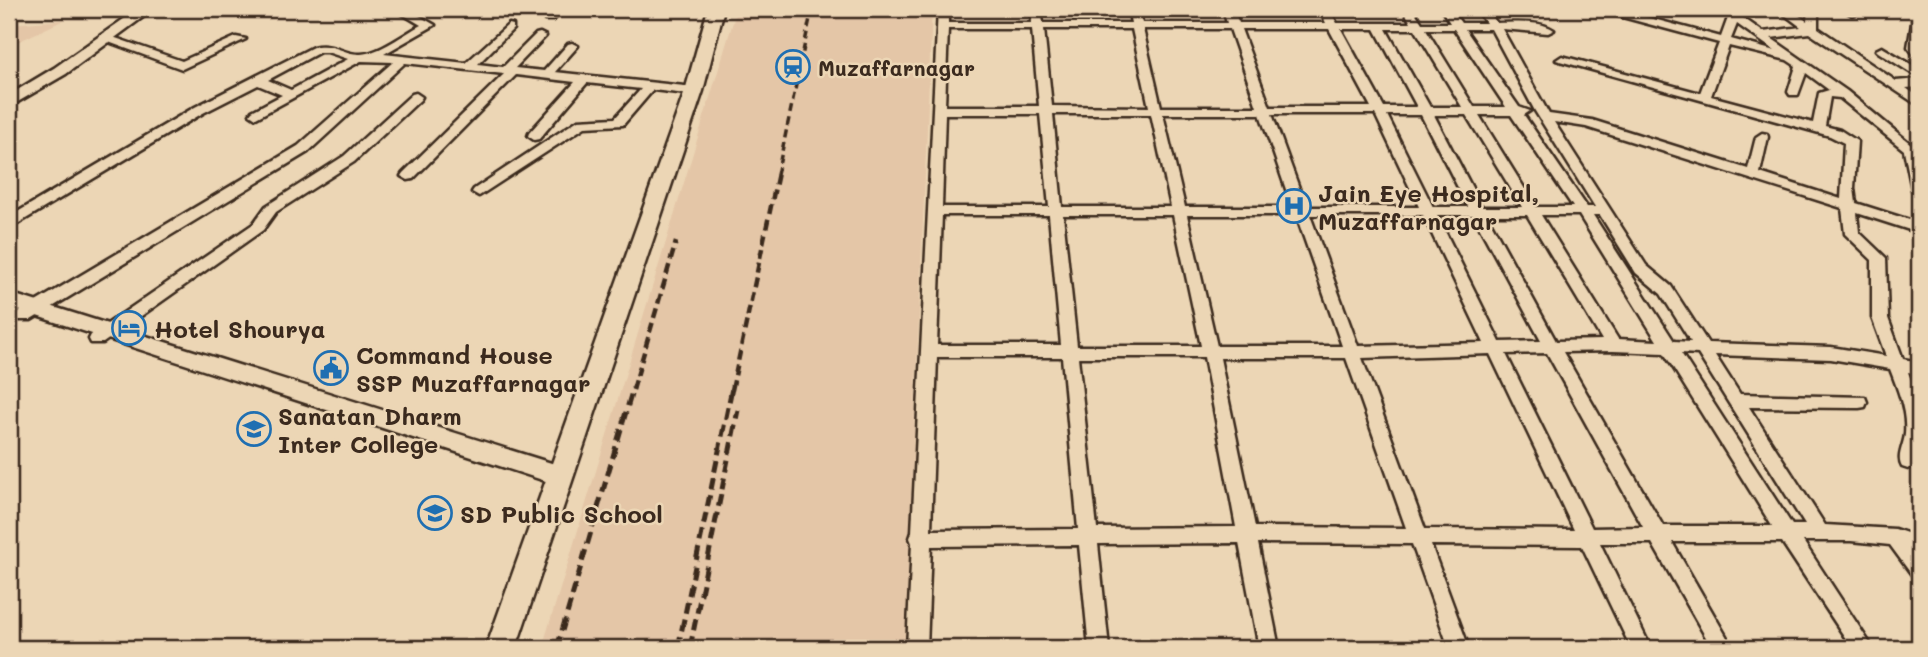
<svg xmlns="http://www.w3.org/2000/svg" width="1928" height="657" viewBox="0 0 1928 657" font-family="Mali,sans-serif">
<rect width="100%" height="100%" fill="#ecd6b5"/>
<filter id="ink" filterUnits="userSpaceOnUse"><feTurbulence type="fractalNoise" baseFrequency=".0143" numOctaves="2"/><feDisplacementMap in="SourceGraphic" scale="14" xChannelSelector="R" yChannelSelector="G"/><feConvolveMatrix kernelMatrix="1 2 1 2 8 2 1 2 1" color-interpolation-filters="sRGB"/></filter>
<g filter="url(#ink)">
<path fill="#e4c6a7" d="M737,9H932L905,648H542Z
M64,20L9,46V24Z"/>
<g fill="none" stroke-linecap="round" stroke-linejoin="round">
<g stroke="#3b2a1e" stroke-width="5">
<path id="minor" d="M394,9H407L435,25L384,54L466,63L509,24L513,25V29L478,64L503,67L536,34L540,33L546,36L515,68L544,71L568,44L572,43L578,46L555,72L694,87L700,91L694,95L653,90L623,125L585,127L479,196L472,192L474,189L578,120L615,118L641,89L587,83L539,139L534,140L528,136L529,133L575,82L516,75L413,179L408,180L401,176L403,173L504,74L405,63L308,152L31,320H19L17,316L19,312L298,146L393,62L361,61L256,118L250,114L252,111L282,95L258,85L203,113L14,226L9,227V217L195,107L313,47C333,42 344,55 361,54C380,53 404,34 421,25ZM320,52H327L348,59L291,90L268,80Z
M555,9H567L553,20H545V16Z
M938,9H948V23H1032L1031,9H1041L1043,23H1131L1128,9H1138L1142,23H1227L1223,9H1233L1239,23H1326L1319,9H1329L1337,23H1411L1403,9H1413L1422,23H1450L1441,9H1451L1461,23H1486L1476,9H1486L1497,23C1514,23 1540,20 1554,30L1548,33L1502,29L1549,114L1592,120L1748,169L1756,137L1762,133L1767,134L1768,137L1760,173L1841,199L1844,143L1830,136L1556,60L1562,56L1700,93L1719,43L1600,11L1599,9H1616L1721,37L1729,15L1727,9H1737L1742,17L1763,32L1801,27L1777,9H1789L1807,21L1808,9H1818V28L1896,81L1919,79V87L1906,88L1919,97V106L1809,33L1771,38L1847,91L1917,149L1919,161V194L1912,190L1904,150L1840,98L1830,97L1825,126L1840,130L1857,141L1854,188L1856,203L1919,223V233L1857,213L1859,232L1886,258L1888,318L1903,359L1919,362V374L1908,372C1918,398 1928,440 1914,467L1908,469L1902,467C1896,457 1904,445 1905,434C1907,411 1898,390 1890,369L1831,359L1715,355L1740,394L1865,397L1867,402L1865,407L1859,408L1749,407L1825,525L1895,529L1919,537V577L1912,575L1890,545L1851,541H1803L1873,648H1852L1782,542H1672L1733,648H1712L1652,543H1600L1651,648H1631L1582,546L1431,545L1469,648H1449L1412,544L1258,543L1279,648H1259L1239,543L1098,544L1109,648H1089L1079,545L931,546L927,648H907L912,543L910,538L912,532ZM1737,24L1775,51L1731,39ZM948,29H1032L1039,106H945ZM1044,29H1132L1149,107L1052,106ZM1143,29H1230L1257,107H1161ZM1241,29H1329L1371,107H1270ZM1341,29H1375L1417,107H1384ZM1386,29H1415L1462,107H1430ZM1426,29H1454L1506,107H1474ZM1465,29H1491L1535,111L1595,207H1587L1524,115L1530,111L1519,107ZM1729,46L1787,60L1796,66L1788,92L1790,95H1798L1806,73L1829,90L1819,93L1813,123L1711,96ZM945,114H1040L1049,207H942ZM1053,114H1151L1171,207H1062ZM1163,114H1260L1292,207H1185ZM1272,114H1375L1419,207H1306ZM1387,115H1421L1468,207H1433ZM1434,115H1466L1522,207H1482ZM1479,115H1511L1573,207H1536ZM1554,122L1586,127L1842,208L1845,234L1872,260V318L1886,356L1831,347L1708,343L1671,286L1646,265ZM942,215H1049L1061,345H937ZM1063,215H1173L1201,346H1077ZM1187,215H1296L1342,346H1217ZM1310,215H1423L1484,343L1358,346ZM1437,215H1473L1541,341L1500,342ZM1487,215H1527L1602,340L1556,341ZM1541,215H1579L1657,341L1618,339ZM1593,215H1600L1636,273L1661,294L1691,342L1674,341ZM1613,351L1664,353L1772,526H1663L1563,352ZM1547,353L1643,527L1592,528L1506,354ZM1681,353L1698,354L1805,525H1792ZM1490,354L1574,530L1425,529L1362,358ZM937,357H1062L1078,529L931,530ZM1078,357H1204L1236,527L1097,528ZM1220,358H1346L1406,528L1255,527Z
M1848,9H1858L1856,14L1852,15L1847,12Z
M1919,15V57L1915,56L1908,47L1913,18Z
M107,35L182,61L236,37L246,39L182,69L103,40V36Z
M1882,47L1919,69V78L1878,52L1876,50Z
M416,93L422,97L420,100L354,162L276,212L263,230L103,343H91L89,339L91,335L253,224L266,206L344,156L412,94Z"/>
</g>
<g stroke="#3b2a1e" stroke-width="5">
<path id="tertiary" d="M138,9H154L66,74L9,107V95L54,68Z
M9,293L561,466L569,469L573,476L569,483L561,486L9,307Z"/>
</g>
<g stroke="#3b2a1e" stroke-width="5">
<path id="secondary" d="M708,9H724L703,91L516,648H486L685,91Z"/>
</g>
<use href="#minor" fill="#ecd6b5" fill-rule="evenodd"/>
<use href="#tertiary" fill="#ecd6b5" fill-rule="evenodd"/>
<use href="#secondary" fill="#ecd6b5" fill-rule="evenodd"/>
<path stroke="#3b2a1e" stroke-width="3.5" stroke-dasharray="8 4.5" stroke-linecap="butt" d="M777,175L812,9"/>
<path stroke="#3b2a1e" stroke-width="4.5" stroke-dasharray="10 5" stroke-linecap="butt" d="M633,390L676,242
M732,390L778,173"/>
<path stroke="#3b2a1e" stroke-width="5" stroke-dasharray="12 6" stroke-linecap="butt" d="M557,648L633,388
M678,648L732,388
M690,648L738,410"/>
</g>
</g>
<defs>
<g id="station-ring" transform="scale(1.75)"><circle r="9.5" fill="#ecd6b5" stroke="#1f6fb2" stroke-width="1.5"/><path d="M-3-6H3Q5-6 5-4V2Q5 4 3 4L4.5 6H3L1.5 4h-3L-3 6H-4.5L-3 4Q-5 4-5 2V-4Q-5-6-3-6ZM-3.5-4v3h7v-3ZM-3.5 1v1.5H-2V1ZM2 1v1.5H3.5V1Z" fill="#1f6fb2"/></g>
<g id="hospital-ring" transform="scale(1.75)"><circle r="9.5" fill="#ecd6b5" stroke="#1f6fb2" stroke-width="1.5"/><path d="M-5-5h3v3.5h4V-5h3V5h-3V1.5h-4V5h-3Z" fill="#1f6fb2"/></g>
<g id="hotel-ring" transform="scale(1.75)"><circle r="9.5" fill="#ecd6b5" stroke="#1f6fb2" stroke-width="1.5"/><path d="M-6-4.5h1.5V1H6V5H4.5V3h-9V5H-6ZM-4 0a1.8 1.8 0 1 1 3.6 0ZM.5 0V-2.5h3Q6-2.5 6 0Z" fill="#1f6fb2"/></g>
<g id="civic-ring" transform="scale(1.75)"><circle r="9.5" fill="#ecd6b5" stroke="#1f6fb2" stroke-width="1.5"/><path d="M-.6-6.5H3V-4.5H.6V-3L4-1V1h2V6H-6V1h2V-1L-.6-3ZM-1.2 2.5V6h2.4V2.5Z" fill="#1f6fb2"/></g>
<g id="school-ring" transform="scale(1.75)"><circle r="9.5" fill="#ecd6b5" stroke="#1f6fb2" stroke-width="1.5"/><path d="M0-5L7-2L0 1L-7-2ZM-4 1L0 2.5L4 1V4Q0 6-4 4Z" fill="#1f6fb2"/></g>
</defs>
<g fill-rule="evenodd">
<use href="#station-ring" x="793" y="67"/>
<use href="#hospital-ring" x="1294" y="206"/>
<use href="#hotel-ring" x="129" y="328"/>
<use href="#civic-ring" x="331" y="368"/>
<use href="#school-ring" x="254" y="429"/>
<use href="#school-ring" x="435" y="513"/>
</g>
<g text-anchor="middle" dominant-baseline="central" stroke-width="5" stroke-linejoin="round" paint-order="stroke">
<g font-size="21" font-weight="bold" fill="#3b2a1e" stroke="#ecd6b5" text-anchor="start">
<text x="818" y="67">Muzaffarnagar</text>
</g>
<g font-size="24" font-weight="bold" fill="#3b2a1e" stroke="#ecd6b5" text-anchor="start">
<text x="1318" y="192">Jain Eye Hospital,<tspan x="1318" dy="28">Muzaffarnagar</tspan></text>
<text x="154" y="328">Hotel Shourya</text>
<text x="356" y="354">Command House<tspan x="356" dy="28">SSP Muzaffarnagar</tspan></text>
<text x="278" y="415">Sanatan Dharm<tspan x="278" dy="28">Inter College</tspan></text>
<text x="460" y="513">SD Public School</text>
</g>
</g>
<rect width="1928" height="657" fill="none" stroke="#ecd6b5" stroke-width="35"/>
<rect x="18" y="18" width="1893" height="622" fill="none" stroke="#3b2a1e" stroke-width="2.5" filter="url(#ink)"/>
</svg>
